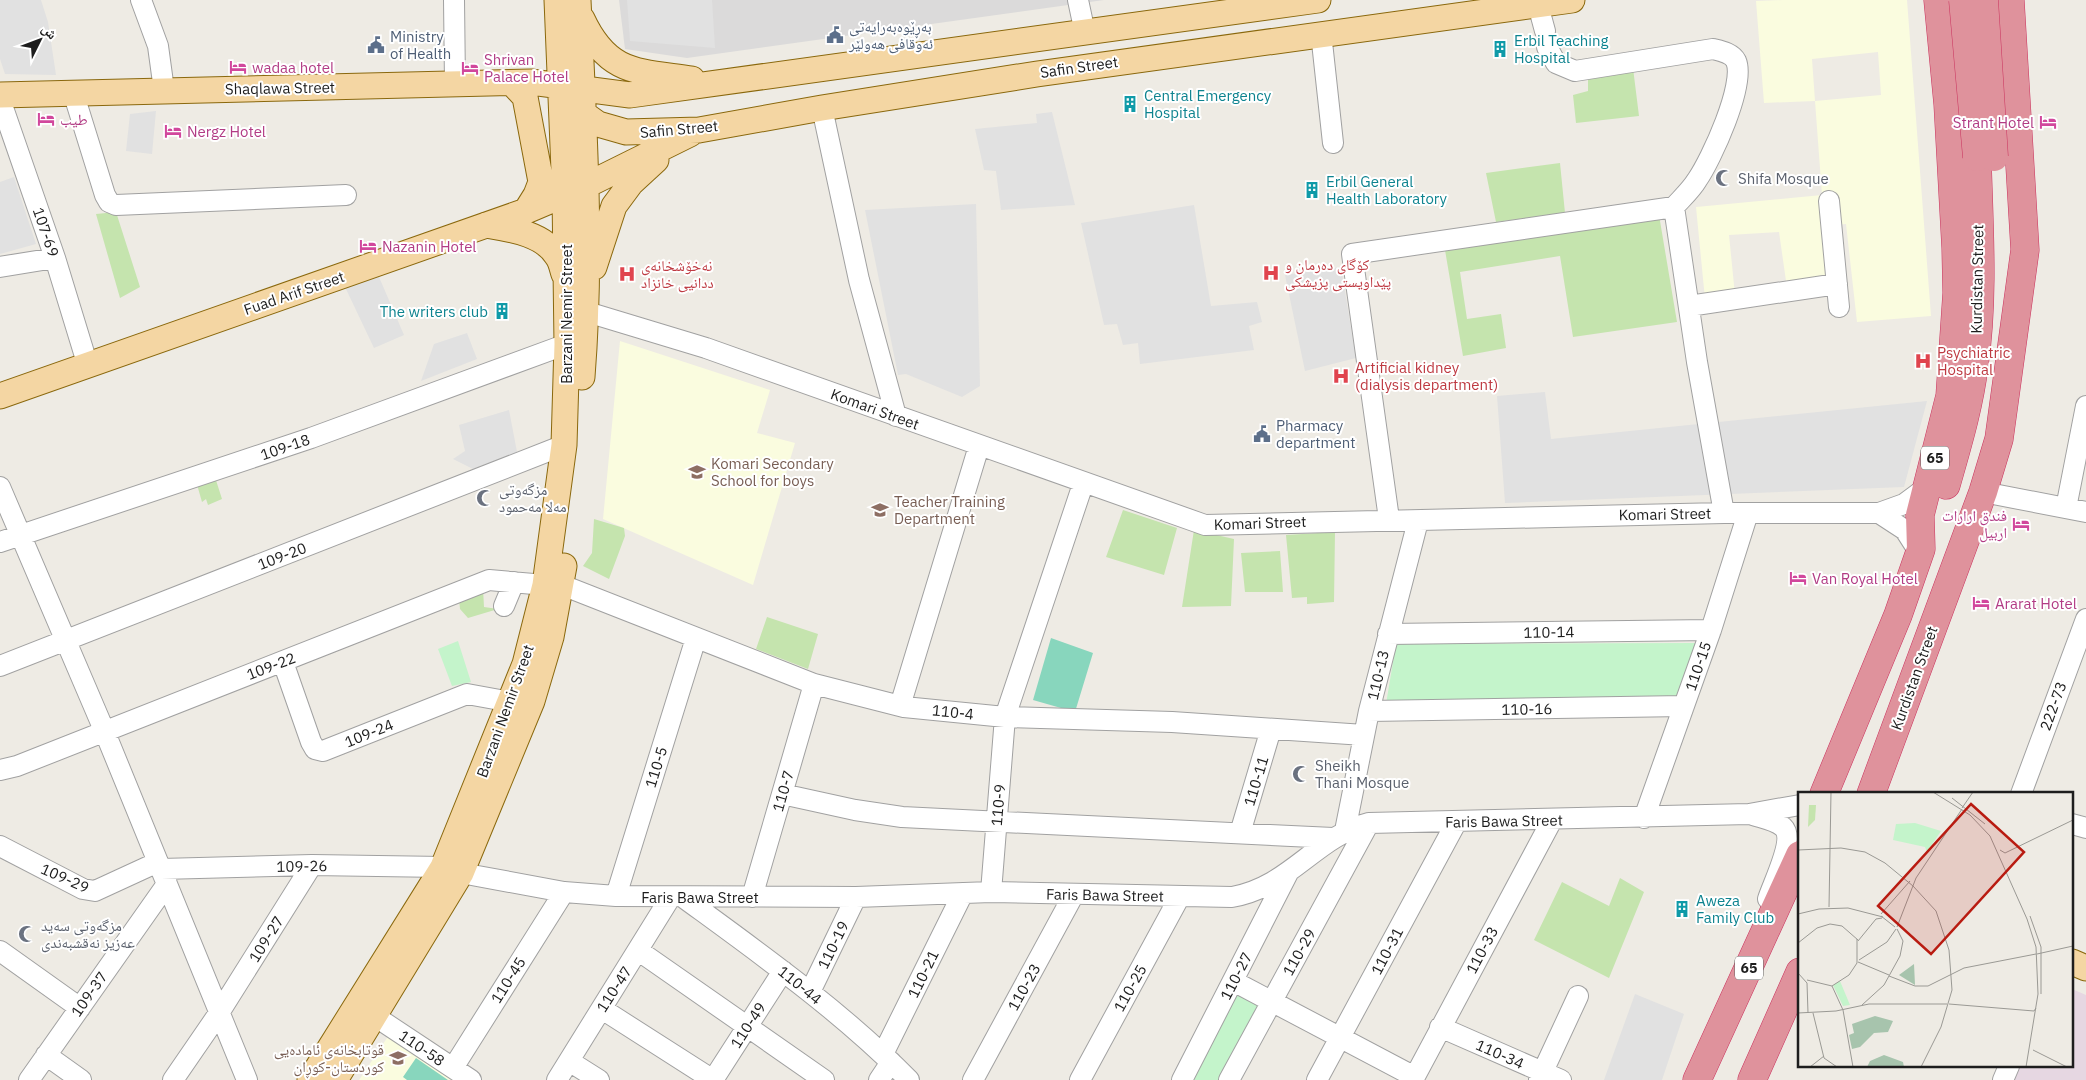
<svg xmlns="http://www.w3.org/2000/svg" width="2086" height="1080" viewBox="0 0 2086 1080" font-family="'IBM Plex Sans','Noto Naskh Arabic',sans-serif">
<rect width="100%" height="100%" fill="#eeebe4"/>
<path fill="#dbdada" d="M619,0H1104L687,58L625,49Z"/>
<path fill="#e6d7e2" d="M2072,989L2086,995V1080H2004L2011,1066H2072Z"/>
<path fill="#fafcdf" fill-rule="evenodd" d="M1783,0H1907L1931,316L1857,322L1846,224L1825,226L1832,276L1786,281L1779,232L1729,235L1735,295L1705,299L1696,207L1822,195L1815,101L1764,103L1756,1ZM1878,52L1881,95L1815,101L1812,59Z
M620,341L770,390L757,433L795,443L753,585L603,519Z
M389,1035L456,1080H359Z"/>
<path fill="#c5e4ae" d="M1633,68L1639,116L1576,123L1573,95L1588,91V72Z
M1560,163L1565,213L1496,222L1486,173Z
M116,212L140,287L120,298L96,214Z
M1659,215L1677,322L1573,337L1560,256L1460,272L1467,319L1501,314L1506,348L1463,356L1445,250Z
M214,474L222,499L208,505L206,499L202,502L196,481Z
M1123,510L1177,528L1164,575L1106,557Z
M594,519L624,528L625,536L609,579L583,566L592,553Z
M1194,530L1234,539L1231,606L1182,607Z
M1335,532L1334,602L1307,604V597L1292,598L1286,535Z
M1280,551L1283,592H1245L1241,553Z
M483,588L484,607L498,609L468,618L460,609L459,599Z
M767,617L818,634L808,669L756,649Z
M1620,878L1644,892L1609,978L1534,940L1562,882L1609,906Z"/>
<path fill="#c4f4cb" d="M458,641L471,682L452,686L438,649Z
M1696,643L1679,700L1386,704L1396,644Z
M1238,992L1261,1005L1221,1080H1193Z"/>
<path fill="#88d6bd" d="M1051,638L1093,653L1075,712L1033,700Z
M416,1058L448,1080H407L403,1077Z"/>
<path fill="#e1e1e1" d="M0,0H41L48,22L56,75L5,74L0,59Z
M627,0H712L715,48L630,41Z
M156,111L152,154L126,151L130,114Z
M1052,112L1075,205L1001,210L996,171L984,170L975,129L1037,123L1036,114Z
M14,177L36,244L0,254V182Z
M976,204L980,386L962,397L906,374L898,375L865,210Z
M1194,205L1211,306L1257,302L1262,322L1249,326L1254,350L1140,364L1138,343L1123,345L1117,324L1104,325L1081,223Z
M1341,267L1356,358L1305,371L1285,275Z
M379,277L404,335L374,348L345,287Z
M467,333L477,359L421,381L434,344Z
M1545,392L1551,439L1927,401L1904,487L1505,503L1497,396Z
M509,410L517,452L473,469L453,459L465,451L459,425Z
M1635,994L1684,1014L1662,1080H1604Z"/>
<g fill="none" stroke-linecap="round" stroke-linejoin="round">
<g stroke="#a1a1a1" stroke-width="22">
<path id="minor" d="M141,0L158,46L164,90
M454,0L455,83
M1078,0L1085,33
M1538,5L1545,31
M1321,33L1333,143
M1547,47L1556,63L1575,71L1713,49C1721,51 1732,53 1736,61C1746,84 1711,160 1697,180C1691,190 1682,198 1674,207L1697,362L1724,513
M73,92L105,195L109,202L116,205L346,195
M0,99L55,258L88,366
M822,108L859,280L896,416
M1829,201L1839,307
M0,267L55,258
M1689,306L1837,284
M587,312L706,348L1205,525L1724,513H1879L1904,504L1927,487
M0,487L104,730L247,1080
M1983,492L2086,512
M2066,508L2086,406
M1879,513L1905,530L1919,552
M1389,519L1352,254L1674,207
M0,542L311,438L567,344
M562,585L814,684L904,707L1005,717L1172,722L1364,735
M504,606L514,582
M1388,634L1711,630
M283,662L311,742L315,749L323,751L467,694L511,702
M0,666L564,445
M900,706L979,446
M1369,711L1684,706
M0,770L17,766L489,580L545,585
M782,794L855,810L902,817L1333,838
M2021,794L2086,619
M1753,815C1762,818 1775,820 1783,827C1796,839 1773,883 1768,899
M1644,818L1711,630L1748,513
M2072,824L2086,828
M1345,831L1369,711L1418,521
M1240,833L1271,729
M0,846L83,889L95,891L158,862
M161,869L312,865L443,867L461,873L564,892L616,896L856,897L991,892L1232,897C1290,887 1315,837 1369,823L1749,814L1800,805
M991,892L1005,717L1083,484
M616,896L696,638
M752,897L814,684
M684,898C762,955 841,1011 909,1080
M0,951L80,1008
M639,951L824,1080
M1233,981L1415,1077
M810,992L856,897
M602,1009L713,1080
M373,1015L471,1080
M1440,1027L1561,1080
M883,1054L963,893
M46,1055L81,1080
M569,1061L599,1080
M453,1068L564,892
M29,1080L167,884
M173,1080L219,1013L312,865
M557,1080L670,898
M713,1080L783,971
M879,1080L891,1062
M973,1080L1074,894
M1080,1080L1180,896
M1182,1080L1288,873
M1229,1080L1369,823
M1317,1080L1457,821
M1413,1080L1552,820
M1539,1080L1578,996
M2003,1080L2009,1066"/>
</g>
<g stroke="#8a680d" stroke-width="27">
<path id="major" d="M578,0C584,126 592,251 582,377
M582,19C608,75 638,71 692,79
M512,83L525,97L541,182L536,195L526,211
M0,95L531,82L630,95L1318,0
M574,107L598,124L626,132L699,130L822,108L1037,74L1572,0
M486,225C509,229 543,233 557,256C561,261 562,268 564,274
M594,267L614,206L631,183L656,160
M0,396L526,211L587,185L690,134
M2072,962L2086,968
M310,1080L443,867L525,664L545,585L564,445L567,344L565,195L557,0
M335,1080L461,873L532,701L551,637L564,566"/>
</g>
<g stroke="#ca335e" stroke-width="29">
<path id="highway" d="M1946,485C1957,446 1969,407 1974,366C1984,298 1979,226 1977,157
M1824,794L1898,615L1921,549L1920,515L1950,396L1957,293L1956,248L1948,104L1938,0
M1871,794L1983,492L1999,439L2025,250L2010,0
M1697,1080L1800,855
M1752,1080L1800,972"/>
</g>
<use href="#minor" stroke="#fff" stroke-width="20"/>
<use href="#major" stroke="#f4d6a3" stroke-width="25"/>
<use href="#highway" stroke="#df929c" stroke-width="28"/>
<g stroke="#ca335e" stroke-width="29" stroke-linecap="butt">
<path id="highway-bridge" d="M1963,0L1977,157
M1984,0L1994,157"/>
</g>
<use href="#highway-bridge" stroke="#df929c" stroke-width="28"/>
</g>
<defs>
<g id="civic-bare" transform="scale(1.35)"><path d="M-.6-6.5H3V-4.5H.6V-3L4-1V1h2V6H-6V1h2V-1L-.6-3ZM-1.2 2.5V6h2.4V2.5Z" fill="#5c6f8a" stroke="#fff" stroke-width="2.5" paint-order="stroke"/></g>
<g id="building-bare" transform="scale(1.35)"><path d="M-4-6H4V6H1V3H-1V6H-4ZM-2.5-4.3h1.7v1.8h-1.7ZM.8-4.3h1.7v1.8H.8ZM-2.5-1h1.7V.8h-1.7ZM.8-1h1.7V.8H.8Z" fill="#0f9aa8" stroke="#fff" stroke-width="2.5" paint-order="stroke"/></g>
<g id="hotel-bare" transform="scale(1.35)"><path d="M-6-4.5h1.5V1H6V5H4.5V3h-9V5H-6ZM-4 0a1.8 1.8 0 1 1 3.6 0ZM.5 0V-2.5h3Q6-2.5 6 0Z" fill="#d1479c" stroke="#fff" stroke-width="2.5" paint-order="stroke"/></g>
<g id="mosque-bare" transform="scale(1.35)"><path d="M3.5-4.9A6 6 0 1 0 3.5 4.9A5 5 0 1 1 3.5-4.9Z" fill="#6b7280" stroke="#fff" stroke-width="2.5" paint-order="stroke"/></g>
<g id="hospital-bare" transform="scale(1.35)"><path d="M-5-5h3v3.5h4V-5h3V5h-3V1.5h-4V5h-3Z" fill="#e0444e" stroke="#fff" stroke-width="2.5" paint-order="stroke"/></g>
<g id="school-bare" transform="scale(1.35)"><path d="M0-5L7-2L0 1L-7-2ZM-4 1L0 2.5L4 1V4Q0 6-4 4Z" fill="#8d6e63" stroke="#fff" stroke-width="2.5" paint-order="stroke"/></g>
</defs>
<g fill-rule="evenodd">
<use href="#civic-bare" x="835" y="35"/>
<use href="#civic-bare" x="376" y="45"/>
<use href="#building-bare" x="1500" y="49"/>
<use href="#hotel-bare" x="238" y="67"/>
<use href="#hotel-bare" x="470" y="68"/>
<use href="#building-bare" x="1130" y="104"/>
<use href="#hotel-bare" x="46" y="119"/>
<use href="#hotel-bare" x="2048" y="122"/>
<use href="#hotel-bare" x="173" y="131"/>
<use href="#mosque-bare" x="1724" y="178"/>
<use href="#building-bare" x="1312" y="190"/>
<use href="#hotel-bare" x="368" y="246"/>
<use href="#hospital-bare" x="1271" y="273"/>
<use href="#hospital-bare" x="627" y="274"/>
<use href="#building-bare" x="502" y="311"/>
<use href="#hospital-bare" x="1923" y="361"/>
<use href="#hospital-bare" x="1341" y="376"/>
<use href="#civic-bare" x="1262" y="434"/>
<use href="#school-bare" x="697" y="472"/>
<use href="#mosque-bare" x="485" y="498"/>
<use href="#school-bare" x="880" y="510"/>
<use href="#hotel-bare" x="2021" y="524"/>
<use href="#hotel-bare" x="1798" y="578"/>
<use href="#hotel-bare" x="1981" y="603"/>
<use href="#mosque-bare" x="1301" y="774"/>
<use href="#building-bare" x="1682" y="909"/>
<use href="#mosque-bare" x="27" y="934"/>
<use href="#school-bare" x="398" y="1058"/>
</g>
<g text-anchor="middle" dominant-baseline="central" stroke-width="4" stroke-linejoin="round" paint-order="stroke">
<g fill="#fff" stroke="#616161" stroke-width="1">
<rect x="1921" y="446.5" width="28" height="23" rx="4"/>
<rect x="1735" y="956.5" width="28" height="23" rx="4"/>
</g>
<g font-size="14" font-weight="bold" fill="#1d1d1d">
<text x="1935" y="458">65</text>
<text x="1749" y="968">65</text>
</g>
<g font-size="15" fill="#4e5e75" stroke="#fff" text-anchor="start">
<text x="849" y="26">بەڕێوەبەرایەتی<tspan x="849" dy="17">ئەوقافی هەولێر</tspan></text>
<text x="390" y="36">Ministry<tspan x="390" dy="17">of Health</tspan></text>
<text x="1276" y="425">Pharmacy<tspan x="1276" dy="17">department</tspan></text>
</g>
<g font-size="15" fill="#0d838f" stroke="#fff" text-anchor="start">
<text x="1514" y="40">Erbil Teaching<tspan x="1514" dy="17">Hospital</tspan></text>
<text x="1144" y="95">Central Emergency<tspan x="1144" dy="17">Hospital</tspan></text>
<text x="1326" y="181">Erbil General<tspan x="1326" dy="17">Health Laboratory</tspan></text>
<text x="488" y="311" text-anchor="end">The writers club</text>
<text x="1696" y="900">Aweza<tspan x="1696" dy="17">Family Club</tspan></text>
</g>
<g font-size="15" fill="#b23c85" stroke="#fff" text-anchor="start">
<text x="484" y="59">Shrivan<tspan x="484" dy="17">Palace Hotel</tspan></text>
<text x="252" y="67">wadaa hotel</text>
<text x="60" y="119">طيب</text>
<text x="2034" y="122" text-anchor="end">Strant Hotel</text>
<text x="187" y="131">Nergz Hotel</text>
<text x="382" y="246">Nazanin Hotel</text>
<text x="2007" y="515" text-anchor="end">فندق ارارات<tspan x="2007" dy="17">اربيل</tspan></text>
<text x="1812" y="578">Van Royal Hotel</text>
<text x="1995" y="603">Ararat Hotel</text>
</g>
<g font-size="15" fill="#1d1d1d" stroke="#fff">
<text transform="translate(1079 67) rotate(-8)">Safin Street</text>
<text transform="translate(280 88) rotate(-1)">Shaqlawa Street</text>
<text transform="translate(679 129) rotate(-5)">Safin Street</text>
<text transform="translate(46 232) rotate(71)">107-69</text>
<text transform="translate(1977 279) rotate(-89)">Kurdistan Street</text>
<text transform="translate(294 293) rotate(-19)">Fuad Arif Street</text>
<text transform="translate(566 314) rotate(-90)">Barzani Nemir Street</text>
<text transform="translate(875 409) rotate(20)">Komari Street</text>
<text transform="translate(285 447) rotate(-19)">109-18</text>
<text transform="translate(1665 514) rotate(-1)">Komari Street</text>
<text transform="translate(1260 523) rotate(-2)">Komari Street</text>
<text transform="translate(282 556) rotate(-21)">109-20</text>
<text transform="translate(1549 632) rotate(-1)">110-14</text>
<text transform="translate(271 666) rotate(-21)">109-22</text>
<text transform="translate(1698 666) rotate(-71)">110-15</text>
<text transform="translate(1378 675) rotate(-77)">110-13</text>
<text transform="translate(1914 678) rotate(-70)">Kurdistan Street</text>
<text transform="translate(2053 706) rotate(-70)">222-73</text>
<text transform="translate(1527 709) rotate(-1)">110-16</text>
<text transform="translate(505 711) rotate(-70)">Barzani Nemir Street</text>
<text transform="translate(953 712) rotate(6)">110-4</text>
<text transform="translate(369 733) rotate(-22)">109-24</text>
<text transform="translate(656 767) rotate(-73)">110-5</text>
<text transform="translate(1256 781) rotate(-73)">110-11</text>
<text transform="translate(783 791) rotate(-74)">110-7</text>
<text transform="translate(998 805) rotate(-85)">110-9</text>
<text transform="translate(1504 821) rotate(-1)">Faris Bawa Street</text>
<text transform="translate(302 866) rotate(-1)">109-26</text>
<text transform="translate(65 878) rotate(24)">109-29</text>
<text transform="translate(1105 895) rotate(1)">Faris Bawa Street</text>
<text x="700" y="897">Faris Bawa Street</text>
<text transform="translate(266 939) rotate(-58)">109-27</text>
<text transform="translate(833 945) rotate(-64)">110-19</text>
<text transform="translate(1482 950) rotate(-62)">110-33</text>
<text transform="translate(1387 951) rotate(-62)">110-31</text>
<text transform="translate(1299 952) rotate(-61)">110-29</text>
<text transform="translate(923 974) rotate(-64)">110-21</text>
<text transform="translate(1236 976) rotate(-63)">110-27</text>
<text transform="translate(508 980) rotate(-58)">110-45</text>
<text transform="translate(800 985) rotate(39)">110-44</text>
<text transform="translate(1024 987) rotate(-61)">110-23</text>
<text transform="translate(1130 988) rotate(-61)">110-25</text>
<text transform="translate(614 989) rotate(-57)">110-47</text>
<text transform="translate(89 994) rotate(-55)">109-37</text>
<text transform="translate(748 1025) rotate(-57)">110-49</text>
<text transform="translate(422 1048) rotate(34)">110-58</text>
<text transform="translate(1500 1054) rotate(24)">110-34</text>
</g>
<g font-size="15" fill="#5b616d" stroke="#fff" text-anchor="start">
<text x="1738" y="178">Shifa Mosque</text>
<text x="499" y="489">مزگەوتی<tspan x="499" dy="17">مەلا مەحمود</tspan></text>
<text x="1315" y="765">Sheikh<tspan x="1315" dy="17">Thani Mosque</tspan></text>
<text x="41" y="925">مزگەوتی سەید<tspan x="41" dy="17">عەزیز نەقشبەندی</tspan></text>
</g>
<g font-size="15" fill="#be3a42" stroke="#fff" text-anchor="start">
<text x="1285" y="264">کۆگای دەرمان و<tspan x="1285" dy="17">پێداویستی پزیشکی</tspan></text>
<text x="641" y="265">نەخۆشخانەی<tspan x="641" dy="17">ددانیی خانزاد</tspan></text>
<text x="1937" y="352">Psychiatric<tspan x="1937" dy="17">Hospital</tspan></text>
<text x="1355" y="367">Artificial kidney<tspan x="1355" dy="17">(dialysis department)</tspan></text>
</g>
<g font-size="15" fill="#785e54" stroke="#fff" text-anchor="start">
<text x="711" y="463">Komari Secondary<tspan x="711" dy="17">School for boys</tspan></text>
<text x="894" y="501">Teacher Training<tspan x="894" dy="17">Department</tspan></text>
<text x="384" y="1049" text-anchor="end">قوتابخانەی ئامادەیی<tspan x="384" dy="17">کوردستان-کوڕان</tspan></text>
</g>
</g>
<g transform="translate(1798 792)">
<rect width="275" height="275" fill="#eeebe4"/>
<path d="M11,13H18L17,28L10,35Z" fill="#c5e4ae"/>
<path d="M116,172L117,193L101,183ZM77,224L95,229L90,240L76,241L62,255L54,257L51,243L56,241L54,232ZM86,263L105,270L106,275H69L72,269Z" fill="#a7c4ad"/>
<path d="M117,31L143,39L129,60L127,55L95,48L98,32ZM42,189L52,213L45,214L35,193Z" fill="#c4f4cb"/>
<path fill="none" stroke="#9a9994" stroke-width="1" d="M135,0L172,23L192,44L229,127L238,155L240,202L228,275M154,6L187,32M164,16L175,0M0,58L43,56L67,60L87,71L115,94L138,119L151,158L154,198L143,235L123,275M202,58L207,61L275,28M31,115L33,0M0,122L21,117L50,116L85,125M83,122L112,89M83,124L97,135M232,124L243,155V202M99,135L118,86L164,17M60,149L78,127L84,126M0,151L19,136L32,132L44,134L60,148M239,162L275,154M61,168L89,150L98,137M60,170L91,183M0,181L9,191L10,221M91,184L117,194H130L166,176L238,162M9,188L34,194M34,194L45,218L55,275M34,194L51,183L59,171V147M151,212L236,219L238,216M64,213L86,193L102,164L105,149L99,137M0,221L38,219L71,212H149M15,221L26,266L39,275M235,258L269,275M12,275L26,264"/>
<path fill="#b91b11" fill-opacity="0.15" stroke="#b91b11" stroke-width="2.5" d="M173,12L226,60L133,162L80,114Z"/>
<rect width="275" height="275" fill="none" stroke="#1d1d1d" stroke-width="2.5"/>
</g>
<g transform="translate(40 40) rotate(48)" stroke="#ffffff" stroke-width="4" paint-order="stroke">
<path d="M0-4L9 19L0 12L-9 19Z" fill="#1d1d1d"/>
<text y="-8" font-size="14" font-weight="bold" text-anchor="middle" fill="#1d1d1d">ش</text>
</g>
</svg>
